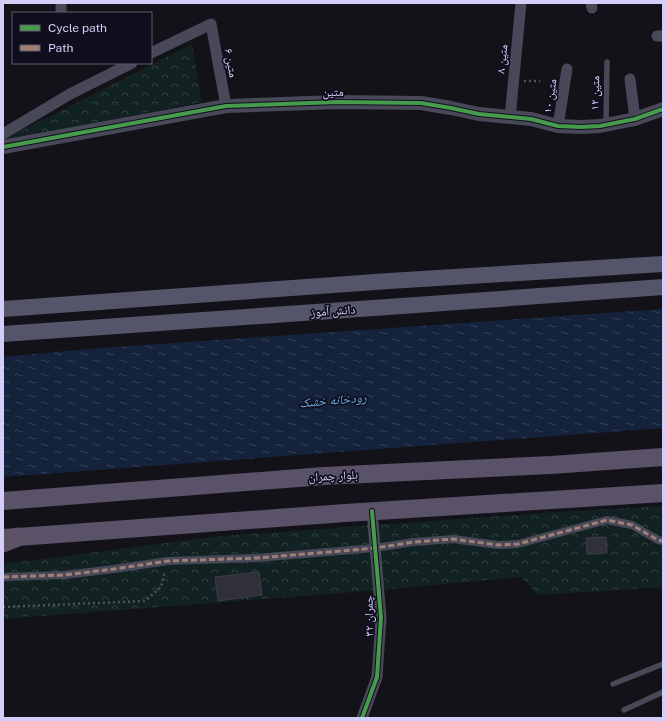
<svg xmlns="http://www.w3.org/2000/svg" width="666" height="721" viewBox="0 0 666 721" font-family="'Public Sans','Noto Naskh Arabic',sans-serif">
<defs>
<pattern id="park-crowns" width="20" height="18" patternUnits="userSpaceOnUse"><rect width="20" height="18" fill="#122222"/><path d="M2 6a3 3 0 1 1 6 0M12 15a3 3 0 1 1 6 0" fill="none" stroke="#344143"/></pattern>
<pattern id="water-ripples" width="26" height="14" patternUnits="userSpaceOnUse"><rect width="26" height="14" fill="#14233b"/><path d="M2 4q2-2 4 0t4 0M15 11q2-2 4 0t4 0" fill="none" stroke="#354258"/></pattern>
</defs>
<rect width="100%" height="100%" fill="#121218"/>
<path fill="url(#park-crowns)" d="M192,44L202,102L3,141V140Z
M663,506V587L538,595L521,577L355,592L3,619V564L221,536L557,512Z"/>
<path fill="url(#water-ripples)" d="M663,309V428L3,477V357L87,349Z"/>
<path fill="#302f3a" stroke="#3e3c4b" d="M606,537L607,553L587,554L586,538Z
M259,572L262,595L218,601L215,577Z"/>
<g fill="none" stroke-linecap="round" stroke-linejoin="round">
<path stroke="#4a5660" stroke-width="2.5" stroke-dasharray="2 3" stroke-linecap="butt" d="M524,81H540
M3,607L145,601L161,587L165,571"/>
<path stroke="#484858" stroke-width="5.5" d="M606,124L607,62
M613,684L663,664
M624,710L663,692"/>
<path stroke="#484858" stroke-width="8" d="M3,577L64,575L114,569L168,561L257,558L375,548L414,542L453,539L498,545L518,544L607,520L632,525L658,540L663,541"/>
<path stroke="#484858" stroke-width="11" d="M591,3L592,8
M61,13V3
M657,36H663
M151,53L211,24L226,106
M630,79L635,119
M510,118L521,3
M558,126L567,69
M3,134L70,94L132,63
M362,718L377,677L381,618L372,511"/>
<path stroke="#484858" stroke-width="14" d="M3,147L226,106L338,102L421,103L451,108L479,114L531,119L558,126L581,127L600,126L635,119L663,109"/>
<path stroke="#54546a" stroke-width="16" d="M3,309L389,281L663,264
M3,334L416,305L663,287"/>
<path stroke="#5a5269" stroke-width="18" d="M3,501L324,476L551,465L663,457
M4,538L345,513L663,493"/>
<path stroke="#5e5266" stroke-width="19" d="M3,543L18,537"/>
<path stroke="#9e8076" stroke-width="3" stroke-dasharray="6 3" stroke-linecap="butt" d="M3,577L64,575L114,569L168,561L257,558L375,548L414,542L453,539L498,545L518,544L607,520L632,525L658,540L663,541"/>
<g stroke="#100e1c" stroke-width="6">
<path id="cycleway" d="M3,147L226,106L338,102L421,103L451,108L479,114L531,119L558,126L581,127L600,126L635,119L663,109
M362,718L377,677L381,618L372,511"/>
</g>
<use href="#cycleway" stroke="#469c4c" stroke-width="4"/>
</g>
<g text-anchor="middle" dominant-baseline="central" stroke-width="3.5" stroke-linejoin="round" paint-order="stroke">
<g font-size="12" fill="#d3cff9" stroke="#100e1c">
<text transform="translate(502 59) rotate(-84)">۸ متین</text>
<text transform="translate(231 63) rotate(80)">۶ متین</text>
<text transform="translate(333 92) rotate(-1)">متین</text>
<text transform="translate(595 93) rotate(-89)">۱۲ متین</text>
<text transform="translate(550 96) rotate(-81)">۱۰ متین</text>
<text transform="translate(333 311) rotate(-4)">دانش آموز</text>
<text transform="translate(333 476) rotate(-3)">بلوار چمران</text>
<text transform="translate(369 616) rotate(-91)">۳۲ چمران</text>
</g>
<g font-size="13" font-style="italic" fill="#6ab0ec" stroke="#100e1c">
<text transform="translate(333 400) rotate(-5)">رودخانه خشک</text>
</g>
</g>
<rect width="666" height="721" fill="none" stroke="#d3cff9" stroke-width="8"/>
<rect x="12" y="12" width="140" height="52" fill="#100e1c" stroke="#5e5b74"/>
<rect x="20" y="25" width="20" height="6" fill="#469c4c" stroke="#5e5b74"/>
<text x="48" y="32" font-size="12" fill="#d3cff9">Cycle path</text>
<rect x="20" y="45" width="20" height="6" fill="#9e8076" stroke="#5e5b74"/>
<text x="48" y="52" font-size="12" fill="#d3cff9">Path</text>
</svg>
